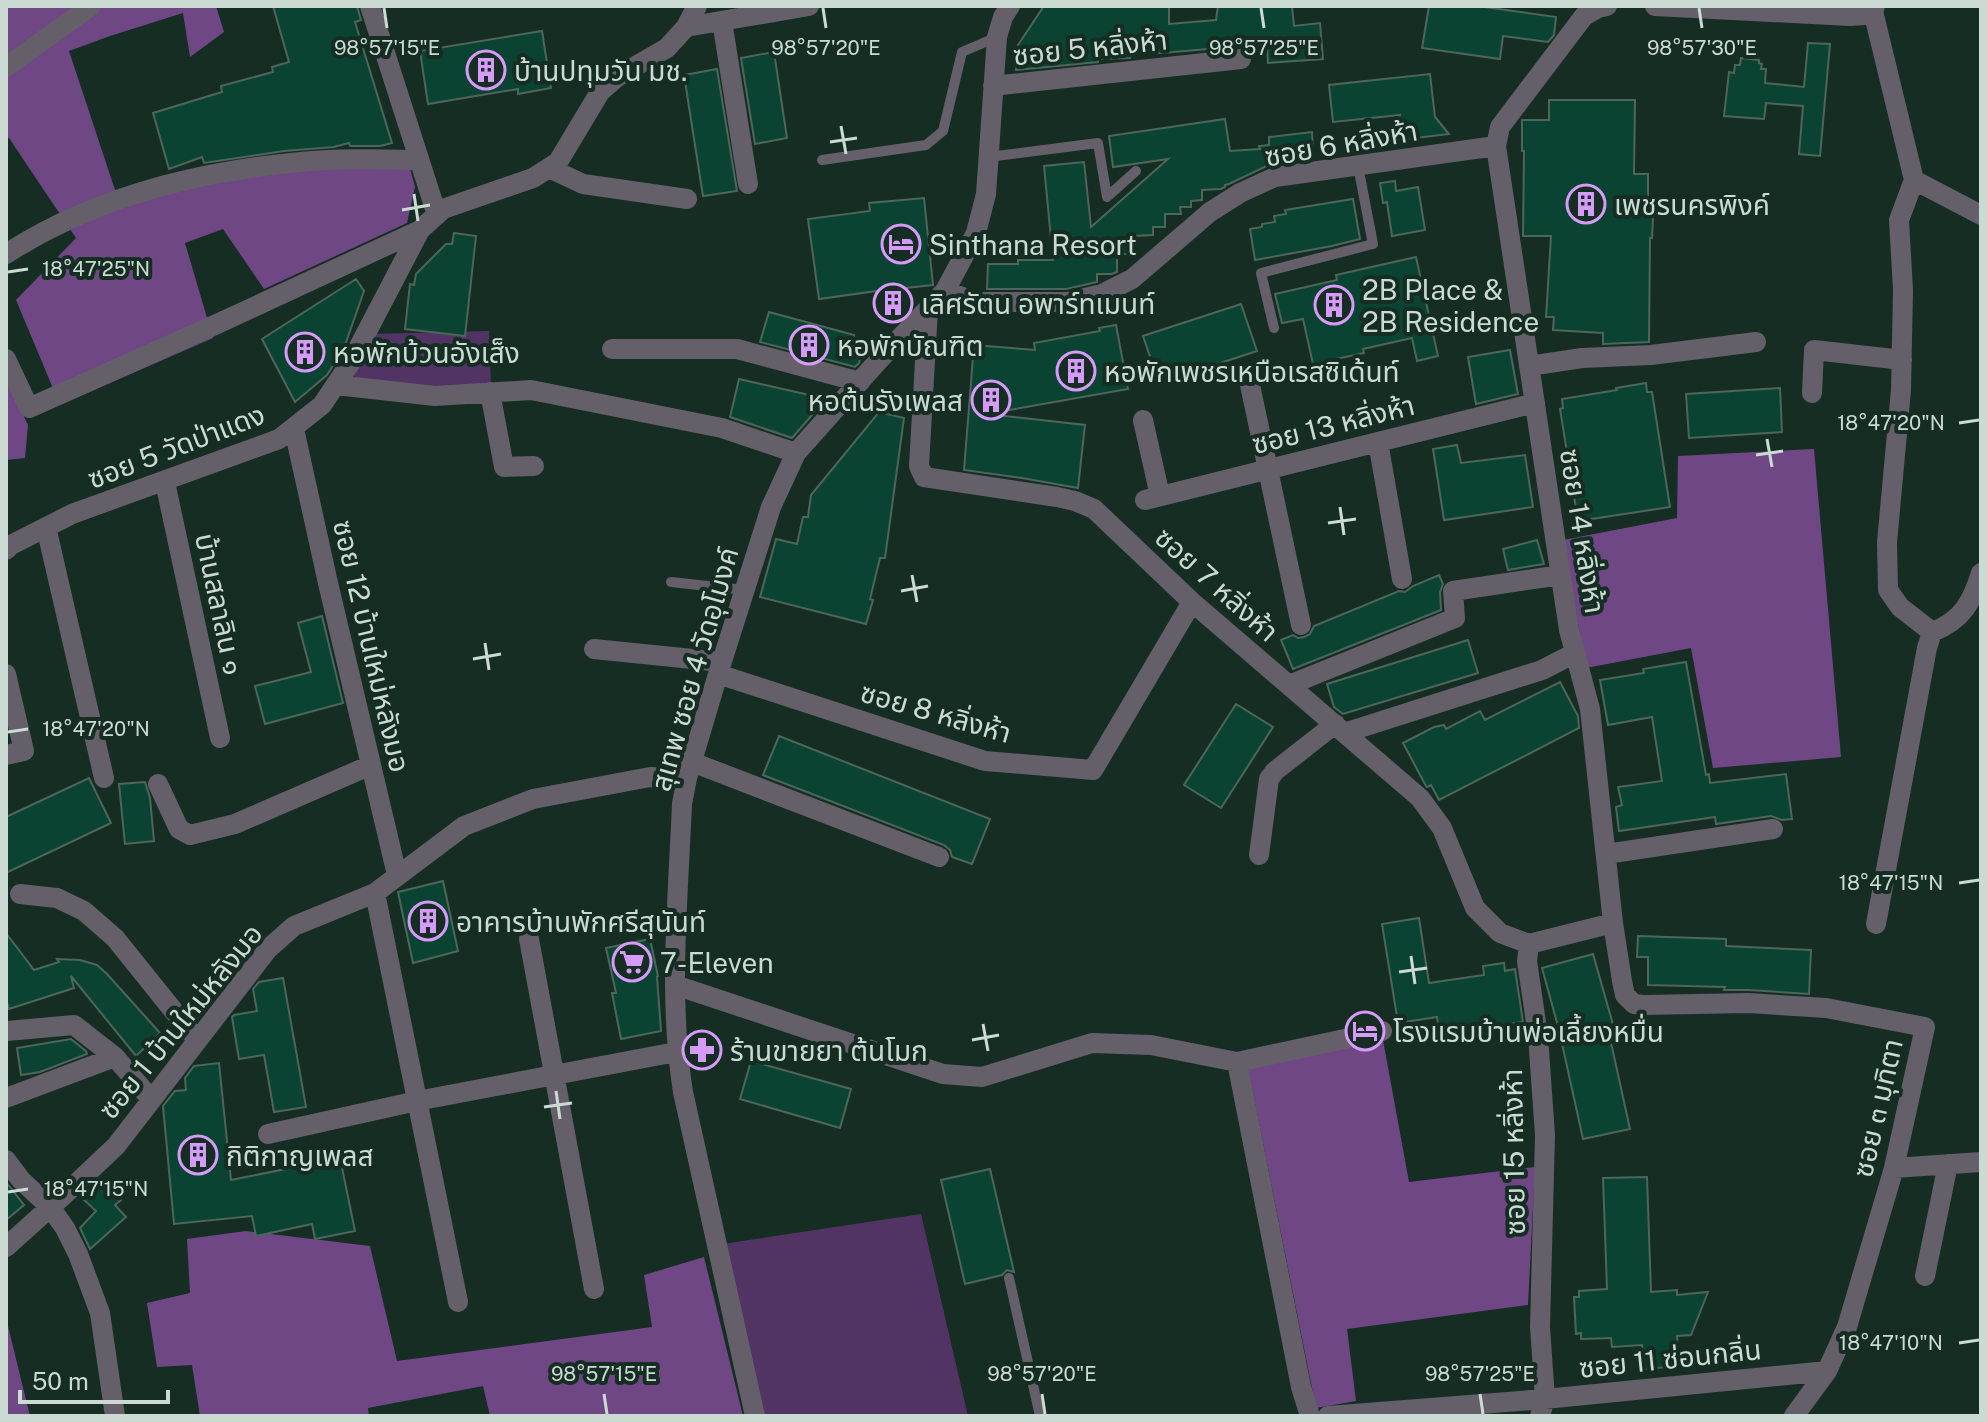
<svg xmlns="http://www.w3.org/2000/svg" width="1987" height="1422" viewBox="0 0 1987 1422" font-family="'Public Sans','Noto Sans Thai',sans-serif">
<rect width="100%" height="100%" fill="#162d24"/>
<path fill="#523464" d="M489,331L491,387L434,388L352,381L370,334Z
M921,1214L968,1416H764L723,1244Z"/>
<path fill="#6f4785" d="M6,6H216L224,32L190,57L183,13L110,36L69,51L116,193L405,150L415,187L407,223L264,289L223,229L185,243L213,338L60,405L16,300L76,238L9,138H6Z
M6,380L28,425L25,458L6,460Z
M1814,449L1841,757L1713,768L1691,648L1586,668L1563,540L1677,518L1678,456Z
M1383,1040L1409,1182L1535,1167L1528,1305L1347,1329L1356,1401L1316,1408L1248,1068Z
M246,1231L370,1246L397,1361L652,1327L644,1275L704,1257L743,1416H490L483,1386L368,1408L369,1416H200L192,1365L157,1367L147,1303L190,1293L187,1239Z
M6,1318L30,1416H6Z"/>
<path fill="#0b4332" stroke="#4d665b" stroke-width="2" d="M273,6H357L361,20L355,22L392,143L380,146H350L349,143L334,147L284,151L204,163L202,157L169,169L153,113L222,92L221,86L273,72L272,67L289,62Z
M1044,6H1169V24L1216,20L1218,6H1292L1294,26L1320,23L1323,59L1268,63L1267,44L1162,53L1130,52V58L1098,59V62L1016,70L1018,45Z
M1429,6H1477L1556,17L1554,35L1548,42L1503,36L1500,59L1422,48Z
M542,31L551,88L518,94V89L428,104L420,51Z
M1808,43L1830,44L1820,156L1799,154L1803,106L1766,103L1764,119L1724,116L1729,72L1734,73L1735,65H1740L1741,58L1759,60V63L1762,64L1761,69H1766L1765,83L1804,87Z
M774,52L787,138L755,144L741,58Z
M717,69L737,191L703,196L684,75Z
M1430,74L1435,117L1449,134L1390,141L1400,115L1333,122L1329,85Z
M1549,100H1635L1634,174H1648V218H1653L1652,238H1650L1649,342L1603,344V333L1553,330L1554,317H1546L1551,236H1523L1524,151H1522V120H1549Z
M1225,119L1230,151L1260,149L1259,146L1269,145V137L1312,132L1313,152L1292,153V161L1273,163L1229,184L1225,185V187L1221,189L1202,190V200L1191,201V207H1180L1181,214H1165V227H1153V235L1133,236V254H1117V272L1112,274H1097V282L1066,289H987L988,264H1018V260H1053L1044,166L1084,162L1091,227L1168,159L1113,167L1109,136Z
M1395,181L1396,191L1418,187L1425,230L1392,236L1387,202L1383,203L1380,183Z
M924,198L933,285L905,288L907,310L879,313L877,291L819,299L808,219L870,211L869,203Z
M1353,199L1360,239L1332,246L1255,260L1250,229L1262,227V224L1275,222L1274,216L1286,214L1285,210Z
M454,233L476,236L465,336L405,329L410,284L414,285L416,274L446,244H452Z
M1416,257L1438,356L1417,361L1412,338L1363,349L1364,353L1313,364L1303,319L1282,323L1275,294L1337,280L1336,275Z
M356,279L364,291L344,348L327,375L295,402L262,339Z
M1241,304L1257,351L1159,383L1143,336Z
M769,312L854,335L852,343L863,347L859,363L855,367L760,342Z
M1116,325L1128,389L987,414L1085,425L1078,488L1022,478L964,470L974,345L1035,350L1034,343L1100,331L1099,328Z
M1510,350L1518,394L1476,404L1468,357Z
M739,379L818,397L826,399L792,438L730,417Z
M1646,383L1647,392H1652L1670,507L1578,521L1560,409L1563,408L1562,399L1617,390L1616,388Z
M1780,388L1782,432L1689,438L1686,394Z
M879,412L904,418L885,558H880L870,599L873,600L866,624L760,597L776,539L797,544L803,517H808L811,495Z
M1457,445L1461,463L1525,455L1533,507L1444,520L1433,449Z
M1537,540L1544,564L1508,570L1503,549Z
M1439,575L1443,584L1440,592L1441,610L1293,669L1281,640L1293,635L1298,638L1304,637L1310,634L1314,626L1399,591L1405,592L1413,586Z
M322,616L343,703L265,724L255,686L311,672L298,623Z
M1468,640L1478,673L1343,714L1334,707L1327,684Z
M1686,662L1706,775L1709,774L1710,783L1786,774L1792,819L1782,820L1771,816L1716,824L1715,817L1619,831L1616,807L1622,805L1618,787L1662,781L1652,717L1608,725L1600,680L1644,673L1643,669Z
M1560,682L1578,716L1579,728L1439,800L1431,785L1427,787L1426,786L1403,743L1434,727L1444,725L1446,729L1480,711L1485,720Z
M1236,704L1273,727L1221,808L1184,785Z
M779,736L990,819L972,864L952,857L950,850L944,845L763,775Z
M89,778L111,823L6,873V817Z
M145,782L150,798L154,841L125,844L119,784Z
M443,881L458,951L413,963L398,892Z
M1419,918L1429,983L1484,975L1483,966L1504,963L1505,971L1515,969L1523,1022L1439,1034L1437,1017L1398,1023L1382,924Z
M6,933L34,970L59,962L57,959L80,960L97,965L107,974L160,1033L136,1056L71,976L74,988L9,1009L6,999Z
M1638,936L1726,939V946L1811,950L1809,994L1749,990H1724L1725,987L1648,985V957H1637Z
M650,939L658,976L657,977L661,1031L621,1039L612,993H616L606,948Z
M1593,954L1614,1028L1608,1029L1630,1129L1583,1139L1559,1030L1542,968Z
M283,978L306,1107L274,1112L264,1055L239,1059L232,1017L234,1015L257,1011L253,989L259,982Z
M71,1039L86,1051L87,1054L40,1072L21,1075L17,1048Z
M751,1061L851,1089L840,1128L740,1099Z
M219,1063L231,1180L340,1158L355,1231L315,1239L312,1224L256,1236L252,1216L174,1224L163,1106L175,1091L186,1090L185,1078L194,1066Z
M990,1169L1014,1272L1007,1270L1002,1275L965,1284L941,1180Z
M1647,1177L1651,1292L1677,1290V1295L1708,1292L1691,1335L1677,1336L1679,1366L1644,1369L1642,1345L1612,1347L1611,1338L1581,1339V1333L1576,1334L1574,1297H1579V1291L1607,1289L1603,1178Z
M100,1179L121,1200L115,1205L126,1217L90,1249L80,1228L96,1211L81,1197Z
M6,1182L24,1205L6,1220Z"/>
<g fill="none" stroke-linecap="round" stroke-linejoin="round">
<path stroke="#645f68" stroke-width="10" d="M988,157L1098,143L1107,197L1136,171
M822,160L926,145L943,131L962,52L997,37
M1274,328L1261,273L1373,244L1358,166
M671,582L744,590
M1009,1278L1040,1416"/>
<path stroke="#645f68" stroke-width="20" d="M370,6L437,215
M1607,6L1598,8L1584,16L1500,127L1496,146L1569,630L1590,709L1613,923L1622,981L1625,995L1634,1004L1644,1005L1748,1003L1826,1008L1925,1027L1894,1168L1847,1327L1827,1371L1794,1416
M1655,6L1850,16L1864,15L1873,11L1875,6
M1873,11L1914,180L1899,220L1903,290L1901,390L1887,542L1888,590L1900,607L1932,632
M722,21L748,184
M686,27L809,6
M6,67L91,6
M993,86L1241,59
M549,168L583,184L687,199
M1914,180L1981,215
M6,254C100,193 216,167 327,160C357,158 388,160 419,160
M945,291L977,302H1068L1102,294L1132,279L1210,212L1240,193L1275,177L1496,146
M928,309L919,466L924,477L1057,497L1075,501L1094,509L1192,602L1420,798L1442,828L1475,908L1500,933L1529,944
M612,349H737L860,382
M6,359L29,408L217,324L420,230
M1529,366L1582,358L1651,355L1756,342
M336,385L435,396L531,390L722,428L796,453
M1250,385L1301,625
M490,392L504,467L534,466
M1812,393L1814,350L1902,360
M1143,420L1160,496
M294,429L328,583L397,875
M1378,442L1402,579
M165,482L220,738
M1145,500L1535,403
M46,527L104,778
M6,550L11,545L72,514L279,439L322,405L351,362L420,230L443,209L533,178L558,162L600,92L617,77L667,48L686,27L697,6
M1932,632C1962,621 1972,602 1981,573
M594,649L722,662
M6,674L24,751L6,755
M718,674L985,761L1093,770L1192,602
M1289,685L1455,618L1453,591L1561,575
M1344,733L1542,670L1575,653
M692,762L939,857
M158,784L179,829L190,835L235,824L371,765
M1606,854L1773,829
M1259,855L1269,779L1275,771L1335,724
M375,893L458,1302
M20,894L57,898L84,911L115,938L197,1040
M1876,924L1927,648L1932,632
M529,939L594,1289
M675,985L943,1074L982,1077L1092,1043L1151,1045L1237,1062L1382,1031
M7,1031L74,1025L115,1057L151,1099
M1237,1062L1301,1387L1310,1416
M6,1098L115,1057
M268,1134L417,1101L676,1052
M6,1160L21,1180L50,1207L65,1228L78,1254L100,1313L115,1416
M1894,1168L1981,1162
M6,1247L64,1195L116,1146L268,949L294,926L375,893L464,826L533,799L650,777L687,778
M1925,1276L1948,1164
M755,1416L683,1092C668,997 678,900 682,804L687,778L718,674L771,507L796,453L878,361L945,291L976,233L986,194L997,37L1003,17L1010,6
M1328,1416L1545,1399L1827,1371
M1540,1416L1545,1399L1540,1327L1545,1135L1538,1036L1527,961L1529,944L1613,923"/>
</g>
<path fill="none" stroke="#ccdad4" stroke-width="3" d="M384,8L387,28M823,8L826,28M1261,8L1264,28M1699,8L1702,28M841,126L846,154M830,142L857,138M414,194L418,221M402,210L430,205M8,272L28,269M1959,423L1979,420M1767,439L1772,467M1756,455L1783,451M1340,507L1344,535M1328,523L1356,519M912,575L917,602M901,591L928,586M485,643L489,670M473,659L501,654M8,732L28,729M1959,883L1979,880M1411,956L1415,984M1399,972L1427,968M983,1024L988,1051M972,1040L999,1035M556,1091L560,1119M544,1107L572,1103M8,1192L28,1189M1959,1343L1979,1340M604,1394L607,1414M1042,1394L1045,1414M1480,1394L1483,1414"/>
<defs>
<g id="building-ring" transform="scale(2)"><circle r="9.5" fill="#162d24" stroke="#d69bf9" stroke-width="1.5"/><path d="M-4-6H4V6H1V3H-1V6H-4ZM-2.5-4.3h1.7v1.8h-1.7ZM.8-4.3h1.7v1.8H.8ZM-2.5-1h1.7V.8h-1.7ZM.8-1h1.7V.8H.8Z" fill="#d69bf9"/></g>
<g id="hotel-ring" transform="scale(2)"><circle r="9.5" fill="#162d24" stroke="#d69bf9" stroke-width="1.5"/><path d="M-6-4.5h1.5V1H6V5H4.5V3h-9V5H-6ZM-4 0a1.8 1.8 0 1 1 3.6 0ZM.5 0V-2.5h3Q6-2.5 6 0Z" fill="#d69bf9"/></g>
<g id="supermarket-ring" transform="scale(2)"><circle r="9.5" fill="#162d24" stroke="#d69bf9" stroke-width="1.5"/><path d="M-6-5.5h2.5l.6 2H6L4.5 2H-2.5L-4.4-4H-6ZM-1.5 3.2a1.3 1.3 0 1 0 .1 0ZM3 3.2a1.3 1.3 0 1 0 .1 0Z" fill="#d69bf9"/></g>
<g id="pharmacy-ring" transform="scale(2)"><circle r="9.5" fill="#162d24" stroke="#d69bf9" stroke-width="1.5"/><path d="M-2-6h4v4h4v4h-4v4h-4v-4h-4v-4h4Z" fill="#d69bf9"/></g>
</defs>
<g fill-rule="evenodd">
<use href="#building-ring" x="486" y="70"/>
<use href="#building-ring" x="1586" y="204"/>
<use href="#hotel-ring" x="901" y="244"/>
<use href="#building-ring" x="893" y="303"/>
<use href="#building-ring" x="1334" y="305"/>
<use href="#building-ring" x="809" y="345"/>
<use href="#building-ring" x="305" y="352"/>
<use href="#building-ring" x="1076" y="371"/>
<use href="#building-ring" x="991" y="400"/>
<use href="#building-ring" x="428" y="921"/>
<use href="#supermarket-ring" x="632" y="962"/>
<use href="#hotel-ring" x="1365" y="1031"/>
<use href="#pharmacy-ring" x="702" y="1050"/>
<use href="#building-ring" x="198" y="1155"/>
</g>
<g text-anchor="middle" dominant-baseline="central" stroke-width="8" stroke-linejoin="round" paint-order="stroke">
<g font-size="28" fill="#ccdad4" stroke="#162d24">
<text transform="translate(1090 47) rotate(-6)">ซอย 5 หลิ่งห้า</text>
<text transform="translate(1341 143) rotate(-10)">ซอย 6 หลิ่งห้า</text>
<text transform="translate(1333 424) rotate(-14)">ซอย 13 หลิ่งห้า</text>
<text transform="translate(176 446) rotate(-21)">ซอย 5 วัดป่าแดง</text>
<text transform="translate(1583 531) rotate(81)">ซอย 14 หลิ่งห้า</text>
<text transform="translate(1217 584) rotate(42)">ซอย 7 หลิ่งห้า</text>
<text transform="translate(220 604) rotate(78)">บ้านสลาลิน ๑</text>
<text transform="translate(372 646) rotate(77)">ซอย 12 บ้านใหม่หลังมอ</text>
<text transform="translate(694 669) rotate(-74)">สุเทพ ซอย 4 วัดอุโมงค์</text>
<text transform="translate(936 712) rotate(16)">ซอย 8 หลิ่งห้า</text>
<text transform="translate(180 1021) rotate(-51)">ซอย 1 บ้านใหม่หลังมอ</text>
<text transform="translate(1877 1108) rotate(-77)">ซอย ๓ มุทิตา</text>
<text transform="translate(1513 1152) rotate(-91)">ซอย 15 หลิ่งห้า</text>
<text transform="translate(1670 1358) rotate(-6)">ซอย 11 ซ่อนกลิ่น</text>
</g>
<g font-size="28" fill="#ccdad4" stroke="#162d24" text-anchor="start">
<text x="514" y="70">บ้านปทุมวัน มช.</text>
<text x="1614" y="204">เพชรนครพิงค์</text>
<text x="929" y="244">Sinthana Resort</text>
<text x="1362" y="289">2B Place &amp;<tspan x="1362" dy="32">2B Residence</tspan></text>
<text x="921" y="303">เลิศรัตน อพาร์ทเมนท์</text>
<text x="837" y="345">หอพักบัณฑิต</text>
<text x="333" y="352">หอพักบ้วนอังเส็ง</text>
<text x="1104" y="371">หอพักเพชรเหนือเรสซิเด้นท์</text>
<text x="963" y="400" text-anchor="end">หอต้นรังเพลส</text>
<text x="456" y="921">อาคารบ้านพักศรีสุนันท์</text>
<text x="660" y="962">7-Eleven</text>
<text x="1393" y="1031">โรงแรมบ้านพ่อเลี้ยงหมื่น</text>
<text x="730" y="1050">ร้านขายยา ต้นโมก</text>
<text x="226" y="1155">กิติกาญเพลส</text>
</g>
</g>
<g font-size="20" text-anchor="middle" fill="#ccdad4" stroke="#162d24" stroke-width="8" stroke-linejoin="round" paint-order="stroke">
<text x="387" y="55">98°57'15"E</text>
<text x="826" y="55">98°57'20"E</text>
<text x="1264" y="55">98°57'25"E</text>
<text x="1702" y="55">98°57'30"E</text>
<text x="96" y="276">18°47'25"N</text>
<text x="1891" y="430">18°47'20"N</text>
<text x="96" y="736">18°47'20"N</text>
<text x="1891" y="890">18°47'15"N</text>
<text x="96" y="1196">18°47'15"N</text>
<text x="1891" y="1350">18°47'10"N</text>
<text x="604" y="1381">98°57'15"E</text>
<text x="1042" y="1381">98°57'20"E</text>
<text x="1480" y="1381">98°57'25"E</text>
</g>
<rect width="1987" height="1422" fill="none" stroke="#ccdad4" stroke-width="16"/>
<path d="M20 1390v12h148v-12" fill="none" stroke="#ccdad4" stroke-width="4"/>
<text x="32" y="1390" font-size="24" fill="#ccdad4" stroke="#162d24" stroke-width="6" paint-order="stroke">50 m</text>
</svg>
